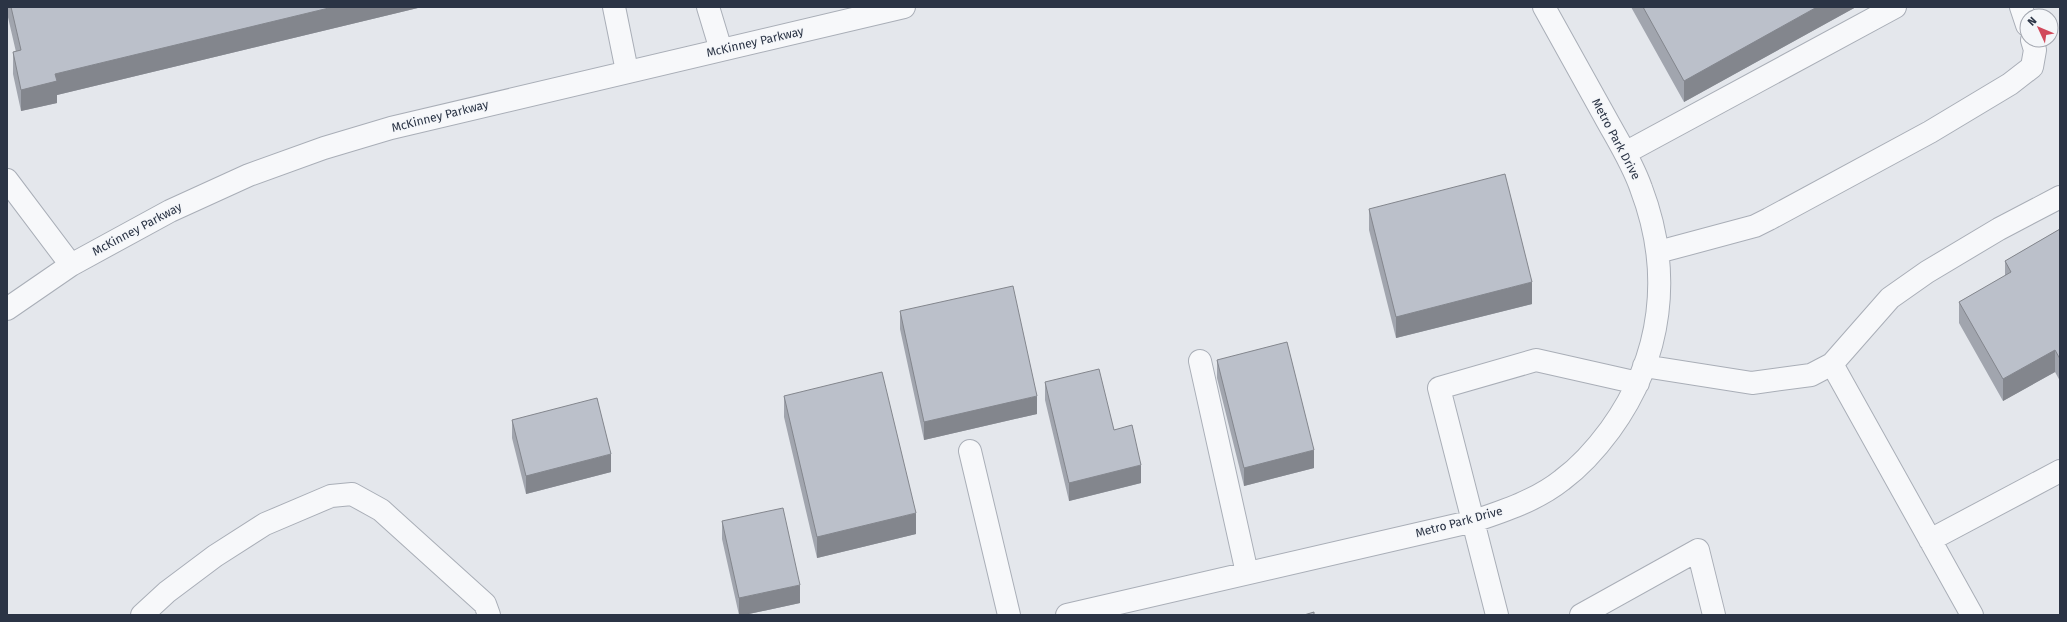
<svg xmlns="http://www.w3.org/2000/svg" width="2067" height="622" viewBox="0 0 2067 622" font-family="'Fira Sans',sans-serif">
<rect width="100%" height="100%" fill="#e4e7ec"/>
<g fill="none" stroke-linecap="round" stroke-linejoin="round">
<g stroke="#a9aeb7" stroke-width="24">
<path id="minor" d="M614,7L627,71
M708,7L721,50
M2021,7L2027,25
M1625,153L1895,7
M7,180L71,265
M1658,252L1755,226L1769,219L1930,132L2010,84L2032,67L2035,50L2032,40
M7,309L71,265L170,211L249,175L324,148L391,128L904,7
M1200,361L1247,573
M1832,364L1972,615
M1644,366L1752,383L1811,375L1832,364L1890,298L1927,272L1999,229L2060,197
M970,451L1009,615
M1930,540L2060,471
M142,615L167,592L215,556L265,524L331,496L352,494L381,510L485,604L489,615
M1067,615L1474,521C1504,511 1537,500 1562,480C1581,466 1596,449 1610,430C1663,357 1673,272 1641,188C1632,162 1617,139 1604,115C1584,79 1564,43 1544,7
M1497,615L1439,388L1536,360L1638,383
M1581,615L1698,550L1714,615"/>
</g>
<use href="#minor" stroke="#f7f8fa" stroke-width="22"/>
</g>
<path fill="#a1a5ae" d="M7,7H422L57,95V103L21,111L13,74V52H16L7,13Z
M1631,7H1856L1684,102Z
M1369,209L1532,304L1396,338L1369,230Z
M2060,229V381L2055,372L2003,401L1959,323V302L2005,276V261Z
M900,311L1037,414L924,440L900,329Z
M1217,360L1314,468L1244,486L1217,378Z
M1045,382L1114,430L1141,483L1069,501L1045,400Z
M784,396L916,534L817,558L784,417Z
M512,420L611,472L526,494L512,438Z
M722,521L800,603L744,615H739L722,539Z"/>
<path fill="#83868d" d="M333,7H422L57,95V103L21,111V90L55,74Z
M1817,7H1856L1684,102V81Z
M1532,282V304L1396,338V317Z
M2055,350V372L2003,401V379Z
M1037,396V414L924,440V422Z
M1314,450V468L1244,486V468Z
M611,454V472L526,494V476Z
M1141,465V483L1069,501V483Z
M916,513V534L817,558V537Z
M800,585V603L744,615H739V598Z"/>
<path fill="#bbc0ca" stroke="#83868d" d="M11,7H333L55,74L57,81L21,90L13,52L21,50Z
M1643,7H1817L1684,81Z
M1505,174L1532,282L1396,317L1369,209Z
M2060,229V359L2055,350L2003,379L1959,302L2011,272L2005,261Z
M1013,286L1037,396L924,422L900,311Z
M1287,342L1314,450L1244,468L1217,360Z
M1099,369L1114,430L1132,425L1141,465L1069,483L1045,382Z
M882,372L916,513L817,537L784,396Z
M597,398L611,454L526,476L512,420Z
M783,508L800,585L739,598L722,521Z
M1314,612V615H1304Z"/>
<g text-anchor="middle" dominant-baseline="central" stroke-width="3" stroke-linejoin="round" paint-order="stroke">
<g font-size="12" fill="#2b3445" stroke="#f4f6f9">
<text transform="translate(755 42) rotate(-13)">McKinney Parkway</text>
<text transform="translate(440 116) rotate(-14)">McKinney Parkway</text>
<text transform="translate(1616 139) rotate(62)">Metro Park Drive</text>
<text transform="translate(137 229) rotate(-28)">McKinney Parkway</text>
<text transform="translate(1459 522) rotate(-15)">Metro Park Drive</text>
</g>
</g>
<rect width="2067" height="622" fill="none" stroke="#2b3445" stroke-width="16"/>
<g transform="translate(2039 28) rotate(314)"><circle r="19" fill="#f4f6f9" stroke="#a4a8b1"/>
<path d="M0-3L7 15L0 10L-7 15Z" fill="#d1495b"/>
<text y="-6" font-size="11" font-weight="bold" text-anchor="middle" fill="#2b3445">N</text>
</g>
</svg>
